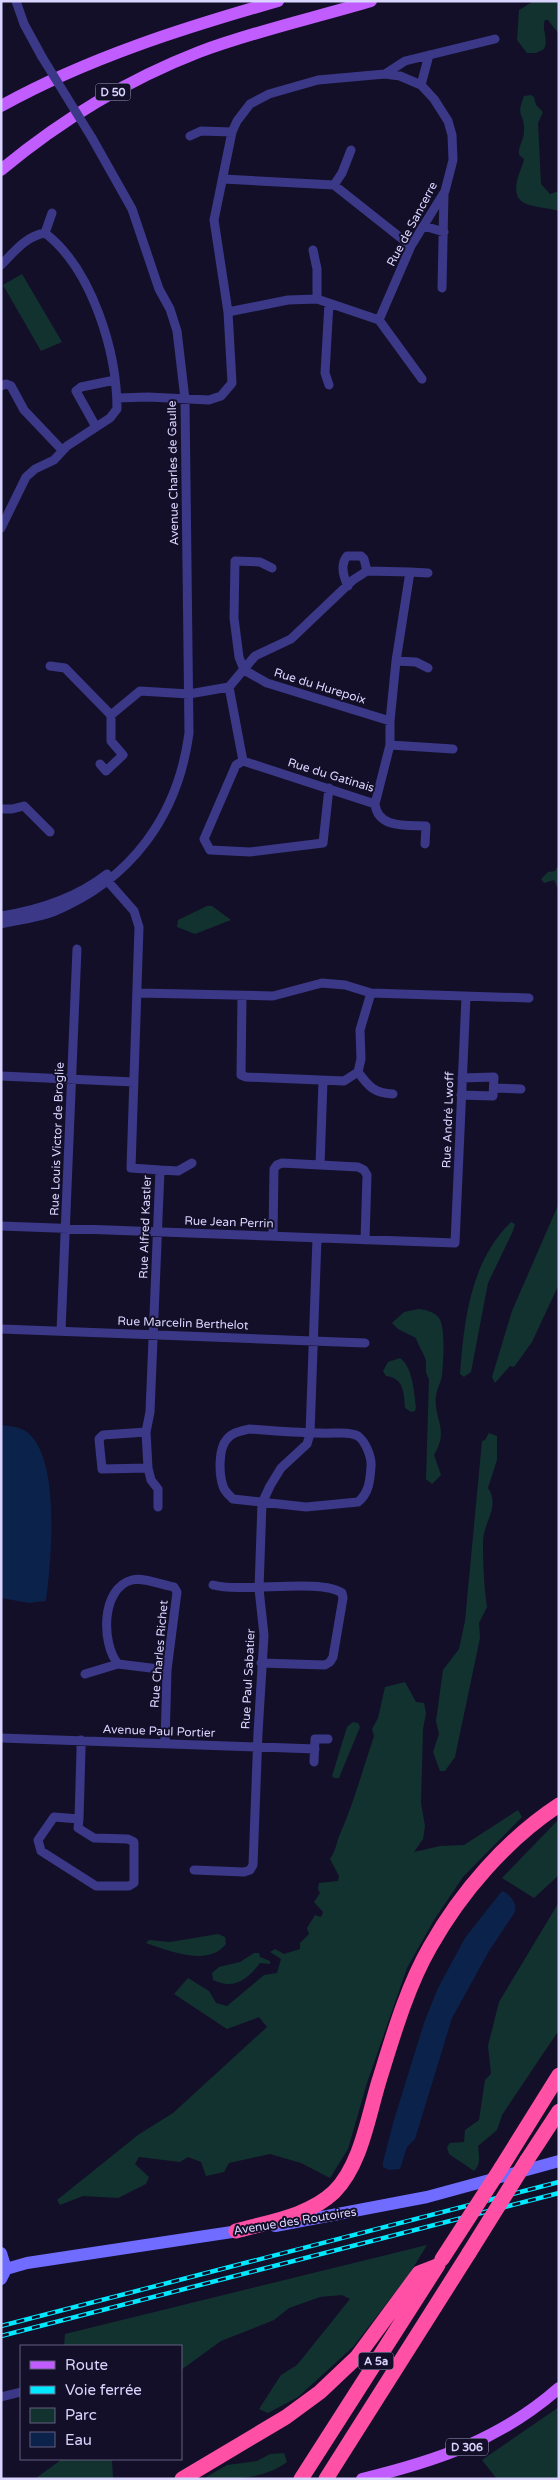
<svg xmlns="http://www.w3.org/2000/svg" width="560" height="2480" viewBox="0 0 560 2480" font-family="'Varela Round',sans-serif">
<rect width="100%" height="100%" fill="#130f28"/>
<path fill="#123230" d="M534,1H559V34L548,20H545C541,29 549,38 544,49L536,53H527L517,40L519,10Z
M531,95L534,97L536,105L543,112L538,123L541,184L550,194L559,191V211C535,204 507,210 519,174C521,168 523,165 524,159L519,155C518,146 524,140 524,131C525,112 515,119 524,96Z
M22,274L62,342L41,351L3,285Z
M559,864V891L554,880L544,883L541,879L548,872L555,871Z
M207,906H212L231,920L195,934L177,927L178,920Z
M559,1203V1284L532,1342L514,1367L510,1366L495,1383L492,1377L512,1311Z
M511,1222L515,1224L513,1231L488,1283L471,1372L464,1377L460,1374C464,1321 470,1262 511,1222Z
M419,1309C426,1310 435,1312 439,1318C446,1328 443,1364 442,1376C441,1382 437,1388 436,1395C433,1420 450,1428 434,1455L441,1475L432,1484L426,1479L429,1379C423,1369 428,1367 425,1358C423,1351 418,1346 416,1338L398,1329L392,1323L404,1312Z
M400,1358C413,1367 414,1393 416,1407L415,1411L411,1412L405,1408C404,1393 404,1378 386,1376L383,1371L388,1362Z
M489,1433L497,1436V1460L488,1488C501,1507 482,1523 483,1544C483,1564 484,1587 487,1607L479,1623L480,1638L455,1757L445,1771H440L433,1752L439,1734L436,1721L443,1670L459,1649L465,1621L482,1441L485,1440Z
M405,1682L416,1702L424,1703L426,1713L423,1729L421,1803L425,1826L423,1839L414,1852L440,1846L464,1845L518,1810L522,1817L463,1877L434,1920L407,1968L367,2083L348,2149L330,2178L301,2163L270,2154L229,2163L224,2172L206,2176L201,2162L188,2157L180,2162L139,2157L135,2164L149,2177L146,2184L118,2198L83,2196L60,2205L57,2200L138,2135L173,2113L267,2027L259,2017L227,2029L174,1994L188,1978L209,1991L216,2003L227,2006L264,1975L277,1973L281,1959L270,1952L275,1949L284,1954L300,1949V1943L309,1934L307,1928L315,1915L321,1917L323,1912L314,1902L320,1893L318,1889L319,1883L338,1881L339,1876L330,1859C336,1851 336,1843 340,1834C354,1802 363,1769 374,1736L372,1729L378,1718L385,1687Z
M353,1722L358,1723L360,1727L339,1778H334L332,1776L347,1727Z
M559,1819V1875L534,1898L502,1878Z
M559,1902V2030L502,2115L497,2130L478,2146C479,2155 481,2165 474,2171L449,2154L447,2147L450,2143L464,2142L465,2130L479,2120L485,2080L491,2074L488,2046L499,2002Z
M218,1934L225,1937L226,1944C208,1967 169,1951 146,1943L149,1940L170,1942Z
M254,1953H259L260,1957L270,1961V1964L260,1963C247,1980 234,1990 213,1980L212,1973L219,1967L240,1962Z
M427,2245L408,2276L353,2347L298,2397L268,2413L259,2409L281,2375L297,2365L350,2299L342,2295L320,2297L289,2308L274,2320L221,2341L181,2370V2346H64L65,2334Z
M559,2407V2479H497L482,2460Z
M284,2453L287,2462C262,2480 234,2479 203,2479L227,2465L257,2461L270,2454Z
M62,2459H112L113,2479H35Z"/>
<path fill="#0b234b" d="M1,1425C8,1426 18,1427 24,1430C62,1453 51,1562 46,1601L29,1603L1,1598Z
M502,1891C510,1894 517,1903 515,1912L489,1951L452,2018L415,2139L407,2147L400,2169L389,2170L383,2167V2162L394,2120L424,2023L438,1988L465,1938Z"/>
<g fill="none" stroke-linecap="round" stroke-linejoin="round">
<path stroke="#3b3888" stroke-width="9" d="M16,1L24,24L42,57
M385,74L405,61L495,39
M421,85L429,55
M190,136L201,131L232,132
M223,179L334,185L411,246
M334,185L342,173L351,150
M424,226L444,232
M45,233L52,213
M313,250L317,269V299
M1,265C14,252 26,236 45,233C92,269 117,352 117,409L110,418L67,446L54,460L35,469L26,477L1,528
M442,288L444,193
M379,320L422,379
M329,385L325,373L329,303
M1,386L6,384L11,386L24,410L62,450
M117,398L148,397L209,400L221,396L232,383L228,312L214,220L232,132L237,121L250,104L269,94L318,80L385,74L400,76L421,85L434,99L448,121L452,135L453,160L445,191L411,246L379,320L317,299L288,300L228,312
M96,427L76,391L81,387L115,380
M272,568L260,562L235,561L234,618L239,657L244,670L267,683L390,721
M410,572L428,573
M348,586C343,576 340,565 347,556H361L364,559L367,571
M396,661L416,662L428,668
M50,666L65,668L111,715
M390,745L453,749
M243,761L236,765L204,839L210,850L250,852L323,843L329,788
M100,764L106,771L123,755L111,741V715L140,691L189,694L229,687L255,656L291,639L353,580L367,571L410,572L396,661L390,721V745L375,804L243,761L229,687
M375,804C378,829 407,825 426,826L425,844
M1,809H12L24,806L50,832
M104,877L134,911L139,927L131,1168L160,1170L150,1412L146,1432L148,1468L151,1480L158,1489V1507
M1,916C39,910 76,898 107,874
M1,924C18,920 37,918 53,912C131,880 178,816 189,733L185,399L177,331L170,309L159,289L132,209L92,138
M139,993L273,996L322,983L345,985L371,993L529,998
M242,996L241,1075L246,1077L344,1081L358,1072L361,1059L360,1030L371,993
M358,1072C369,1087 374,1093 393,1094
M1,1076L134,1082
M494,1088L521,1089
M461,1095L493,1096L494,1077L462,1078
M320,1165L323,1081
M160,1170L178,1171L192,1163
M1,1226L455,1243L466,997
M273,1236L274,1169L277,1165L282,1163L358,1167L364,1170L367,1175L365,1240
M1,1329L365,1343
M61,1331L77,949
M249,1429C278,1431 306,1434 335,1433C342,1433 351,1432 358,1436C366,1442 372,1458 371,1467C370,1481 369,1493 358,1502L306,1507L233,1499C229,1495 224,1491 223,1486C219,1474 218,1449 227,1439C233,1432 241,1431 249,1429Z
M146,1432L103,1435L99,1439L102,1469L148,1468
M213,1585C244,1593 321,1578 342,1593L343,1598L333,1657L330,1662L325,1665L261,1663
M85,1674L118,1664
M1,1738L315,1749
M165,1743L167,1670L177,1592L174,1587C162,1585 144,1577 132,1580C101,1588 101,1643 118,1664L167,1670
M314,1762L315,1739H328
M79,1819L54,1817L38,1840L41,1851L96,1886H129L134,1883V1842L128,1839L94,1838L78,1828L79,1819L81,1750V1740
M194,1870L244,1872L250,1870L253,1865L258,1733L264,1635L259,1589L262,1503L270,1486L281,1468L307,1444L310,1434L317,1238
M1,2397L21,2392"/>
<path stroke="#6f6cff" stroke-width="12" d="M275,2226L427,2197L559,2161
M1,2253L6,2269L1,2279
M6,2269L27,2263L245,2230"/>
<path stroke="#c15cff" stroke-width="12" d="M1,106C88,58 183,28 278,1
M1,170C61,120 127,80 199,52C255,31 314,18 371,1
M362,2479C436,2461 500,2440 559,2388"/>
<path stroke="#ff50a6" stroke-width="15" d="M527,2160L559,2111
M501,2168L559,2075
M236,2231C268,2222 309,2216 334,2192C361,2165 368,2117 379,2081C393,2036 407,1987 430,1947C461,1892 506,1840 559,1805
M182,2479L286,2417L320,2392L357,2357L419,2273L437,2266
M301,2479L438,2265
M326,2479L469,2253"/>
<g stroke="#01e8ff" stroke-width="4.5">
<path id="rail" d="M1,2326L559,2182
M1,2336L559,2193"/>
</g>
<use href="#rail" stroke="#130f28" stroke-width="2.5" stroke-dasharray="8" stroke-linecap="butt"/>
<path stroke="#3b3888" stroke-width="9" d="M42,57L92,138"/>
<path stroke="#ff50a6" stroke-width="15" d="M469,2253L527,2160
M442,2259L501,2168"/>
</g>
<g text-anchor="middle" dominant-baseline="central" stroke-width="4" stroke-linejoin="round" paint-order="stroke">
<g fill="#130f28" stroke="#9e9abe" stroke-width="1">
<rect x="95.5" y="83.5" width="35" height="17" rx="4"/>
<rect x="358.5" y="2352.5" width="35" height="17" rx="4"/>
<rect x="446" y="2438.5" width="42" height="17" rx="4"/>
</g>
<g font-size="11" font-weight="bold" fill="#dad5ff">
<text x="113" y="92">D 50</text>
<text x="376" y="2361">A 5a</text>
<text x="467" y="2447">D 306</text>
</g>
<g font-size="12" fill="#dad5ff" stroke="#130f28">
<text transform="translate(412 224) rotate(-62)">Rue de Sancerre</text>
<text transform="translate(173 473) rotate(-91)">Avenue Charles de Gaulle</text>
<text transform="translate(320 686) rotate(17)">Rue du Hurepoix</text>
<text transform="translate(331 775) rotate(17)">Rue du Gatinais</text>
<text transform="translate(448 1120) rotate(-88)">Rue André Lwoff</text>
<text transform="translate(57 1139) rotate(-88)">Rue Louis Victor de Broglie</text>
<text transform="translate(229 1222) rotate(2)">Rue Jean Perrin</text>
<text transform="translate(145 1227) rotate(-88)">Rue Alfred Kastler</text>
<text transform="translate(183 1323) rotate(2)">Rue Marcelin Berthelot</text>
<text transform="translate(159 1654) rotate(-85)">Rue Charles Richet</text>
<text transform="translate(248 1679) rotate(-87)">Rue Paul Sabatier</text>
<text transform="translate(159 1731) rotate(2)">Avenue Paul Portier</text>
<text transform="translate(295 2221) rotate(-9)">Avenue des Routoires</text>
</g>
</g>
<rect width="560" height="2480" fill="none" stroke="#dad5ff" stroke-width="5"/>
<rect x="20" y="2345" width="162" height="115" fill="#130f28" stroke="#635e7e"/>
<rect x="30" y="2361" width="25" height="8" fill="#c15cff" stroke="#635e7e"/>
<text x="65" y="2370" font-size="15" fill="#dad5ff">Route</text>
<rect x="30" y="2386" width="25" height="8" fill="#01e8ff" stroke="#635e7e"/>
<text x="65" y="2395" font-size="15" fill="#dad5ff">Voie ferrée</text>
<rect x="30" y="2408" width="25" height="15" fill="#123230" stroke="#635e7e"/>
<text x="65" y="2420" font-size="15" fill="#dad5ff">Parc</text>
<rect x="30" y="2432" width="25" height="15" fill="#0b234b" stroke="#635e7e"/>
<text x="65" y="2445" font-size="15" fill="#dad5ff">Eau</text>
</svg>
